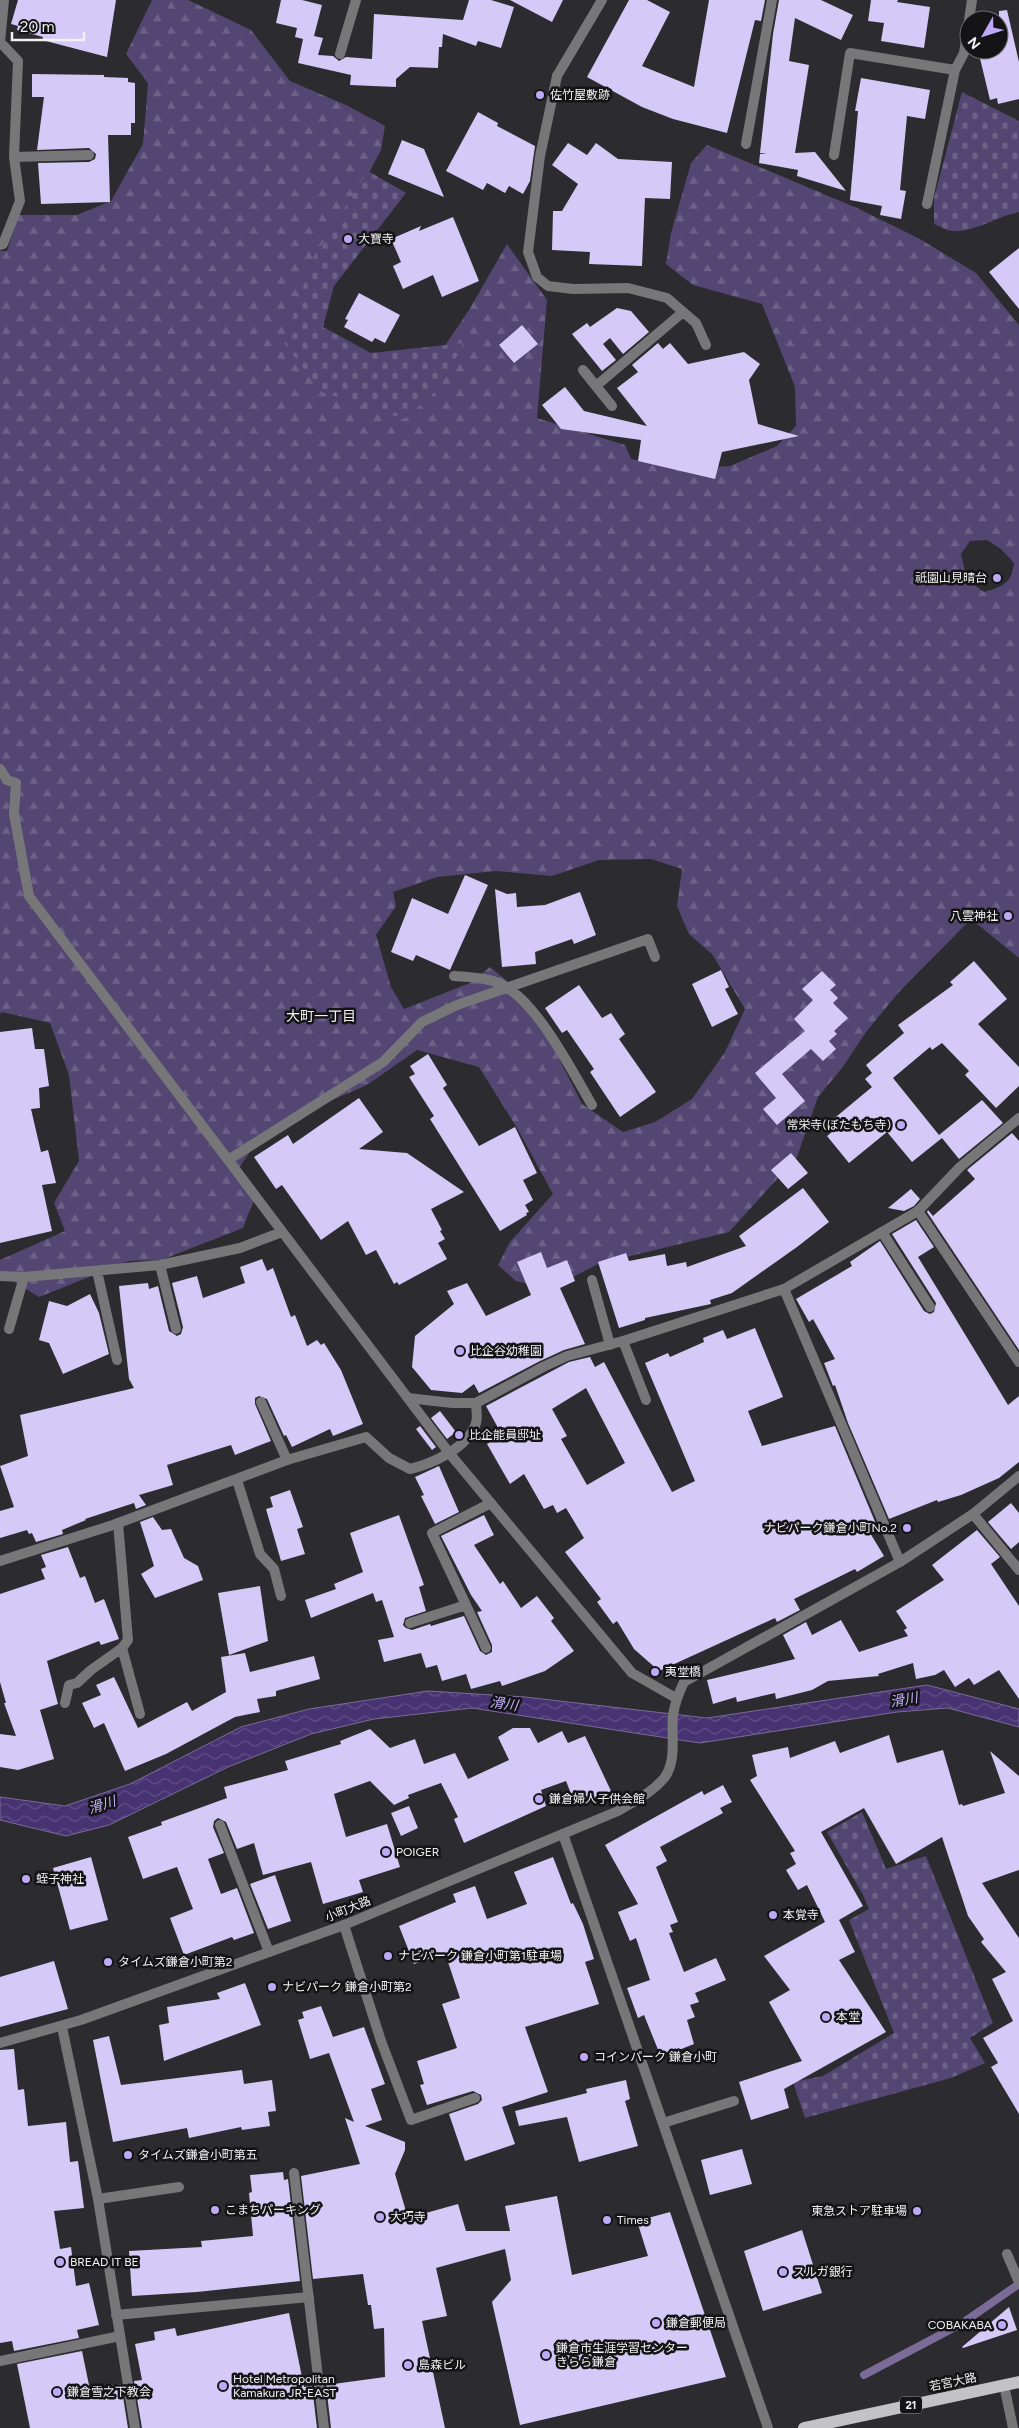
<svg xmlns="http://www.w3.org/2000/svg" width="1019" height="2428" viewBox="0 0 1019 2428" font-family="Figtree,'Noto Sans JP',sans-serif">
<defs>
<pattern id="forest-firs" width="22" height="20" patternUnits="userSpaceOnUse" patternTransform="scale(1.25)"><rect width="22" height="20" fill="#534672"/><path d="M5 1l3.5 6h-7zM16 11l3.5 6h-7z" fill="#6c6187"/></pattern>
<pattern id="cemetery-stones" width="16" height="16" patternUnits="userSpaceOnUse" patternTransform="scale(1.25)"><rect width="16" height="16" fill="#534672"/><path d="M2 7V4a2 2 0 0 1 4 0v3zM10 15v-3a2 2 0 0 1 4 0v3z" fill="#6c6187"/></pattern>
<pattern id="water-waves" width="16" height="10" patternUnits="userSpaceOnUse" patternTransform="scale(1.25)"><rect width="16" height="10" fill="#473272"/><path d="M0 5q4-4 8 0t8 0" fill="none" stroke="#625087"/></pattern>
</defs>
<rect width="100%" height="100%" fill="#2c2b2f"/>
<path fill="url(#forest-firs)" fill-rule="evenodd" d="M152,0H188L251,30L290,81L348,106L385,126L381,150L341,226L302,340L432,365L469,310L507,244L547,300L537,418L625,445L631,459L685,469L730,466L777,446L796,426L795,387L762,304L693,285L666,264L671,233L691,163L707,145L857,208L918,238L976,273L1019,325V958L971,919L898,993L866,1032L842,1068L818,1097L797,1157L729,1232L598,1264L550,1289L516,1281L498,1265L510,1242L553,1194L517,1128L479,1067L417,1050L367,1085L314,1108L259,1139L238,1169L255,1197L243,1228L161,1260L129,1261L39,1297L0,1273V1260L65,1231L54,1203L79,1161L69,1075L50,1023L2,1012L0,1014V251H7L19,215H77L111,201L143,144L148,83L126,54ZM987,540L1001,549L1014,563C1012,583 1002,587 984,592L967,580L961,554L970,541ZM651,859L682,869L677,906L689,934L712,954L745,1009L725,1052L692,1099L655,1122L623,1132L582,1104L529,999L490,967L470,983L404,1009L391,987L376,935L396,906L393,892L437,877L496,871L552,876L599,860Z"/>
<path fill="url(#cemetery-stones)" d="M962,92L1019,121V212C997,216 976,232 953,231C947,231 940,226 934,224V198Z
M368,171L406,193L334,286L323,327L371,353L464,343L439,389L404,419L322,392L284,343L313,258Z
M862,1812L886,1869L926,1856L993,2023L970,2038L985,2063L951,2078L805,2118L793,2082L823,2076L894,2033L849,1920L869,1909L863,1895L827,1832Z"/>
<path fill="url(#water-waves)" stroke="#7a6b99" d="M927,1685L1019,1709V1727L948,1708L897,1712L700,1743L472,1708L374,1719L311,1734L228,1767L109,1825L66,1836L0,1820V1797L65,1806L130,1784L241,1727L309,1709L428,1691L525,1697L707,1718Z"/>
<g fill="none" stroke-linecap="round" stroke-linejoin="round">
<path stroke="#7a6b99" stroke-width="8" d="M864,2375L961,2324L1019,2284"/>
</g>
<path fill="#d4c9f7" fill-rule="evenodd" d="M18,0H116L107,57L42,40L43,37L17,30L18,26L11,24Z
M281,0H302L322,5L314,36L323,38L318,55L333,56L339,61L346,57L372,59L374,14L463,20L469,0H491L514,7L501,48L478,41L476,46L443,34L442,47H439L438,68L410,67L396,79V87L350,85L351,75L298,63L303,39L295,37L297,28L276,23Z
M510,0H563L552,22Z
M629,0H647L670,12L642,66L694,87L709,0H765L761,21L755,20L727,133L673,119L642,107L587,77Z
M779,0H821L853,15L841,40L795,18L789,61L809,65L795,153L815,152L846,191L797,176L798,170L759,163L760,154H767L760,153L773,34Z
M871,0H898L897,2L930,7L924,48L881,41L884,23L868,21Z
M1007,10L1019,62V99L998,104L997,98L990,100L978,50H999V11Z
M32,74L104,75V77L128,78V82L135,83V123H131V135H108L110,202L41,204L38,163L89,162L95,159L96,154L89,148L37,150L44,97H32Z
M861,78L930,90L925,119L907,116L900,190L906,191L901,219L880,215L882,206L850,200L858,111H855Z
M478,112L498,123L497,126L535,146L530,181L523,194L509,186L505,193L487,183L483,190L446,171Z
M402,140L424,149L444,197L388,174Z
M568,143L587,155L596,143L618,159L672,162L670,199L645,198L642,266L589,264L590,252L552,250L553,211H562L578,184L552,165Z
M453,217L479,281L442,297L433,275L403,289L393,266L401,262L391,239L421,226L419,231Z
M1019,248V309L989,272Z
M359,293L400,315L385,343L375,338L372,342L344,327L348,320L345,319Z
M617,308L631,311L649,332L623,354L610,338L603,344L616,360L602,371L572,334L587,323L590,327Z
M522,325L538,344L514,363L499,345Z
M658,343L663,349L670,343L688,364L744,352L760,364L749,380L758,424L799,436L722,452L715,479L638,461L641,440L561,429L542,405L565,387L584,411L647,426L617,388L638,372L632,365Z
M465,875L488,885L450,970L416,955L413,961L391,952L412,898L448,914Z
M495,889L507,894L516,893L517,907L545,905L580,892L596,935L574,944L572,939L535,952L536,964L502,967Z
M974,961L1007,999L978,1024L1019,1067V1086L996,1108L965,1075L969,1071L942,1043L932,1050L930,1047L893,1078L939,1135L982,1100L1003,1123L959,1159L942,1138L912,1162L887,1132L849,1163L827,1136L837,1128L831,1121L872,1087L865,1079L872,1073L866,1065L904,1033L898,1025L953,985L950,982Z
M721,970L729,987L725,989L738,1014L712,1027L692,984Z
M822,971L836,985L830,990L838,998L833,1003L848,1018L834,1031L837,1034L829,1041L836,1049L823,1061L811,1049L782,1074L805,1101L777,1125L763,1109L776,1098L755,1073L805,1031L794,1019L813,1000L802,989Z
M579,985L602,1018L611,1013L625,1034L619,1039L656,1092L620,1117L590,1072L594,1069L567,1030L562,1033L545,1008Z
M32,1028L35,1049H44L49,1086L39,1088L40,1108L31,1109L41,1152L48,1150L56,1183L42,1185L52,1231L0,1243V1032Z
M428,1054L447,1085L443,1088L479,1146L515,1127L537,1173L523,1180L533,1200L525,1205L529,1212L526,1213L527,1215L500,1231L430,1119L434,1116L409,1077L415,1074L410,1066Z
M359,1098L383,1132L359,1149L407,1153L464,1192L431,1209L442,1230L440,1231L445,1239L438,1243L447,1259L399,1285L397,1282L394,1284L376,1250L366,1255L348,1221L321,1240L282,1185L276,1189L254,1157L288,1135L293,1144Z
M1012,1133L1019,1141V1350L927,1212L928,1210L933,1216L975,1179L967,1170Z
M791,1153L808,1173L788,1189L771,1170Z
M803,1188L829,1222L797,1247L732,1293L710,1300L711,1304L645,1318V1320L619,1328L598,1262L626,1253L629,1261L665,1254L667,1266L686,1262L687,1267L746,1246L739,1236Z
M911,1189L920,1199L914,1206L904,1211L888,1208Z
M916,1220L934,1247L918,1257L1008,1405L1019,1396V1462L999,1478L961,1495L938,1502L937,1500L889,1519L848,1423L835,1385L833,1386L824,1363L835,1359L813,1319L809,1322L796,1299L852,1266L850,1262L880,1241L924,1311L930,1314L934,1312L936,1303L892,1234Z
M541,1252L547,1268L567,1260L575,1281L560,1288L585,1344L564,1350L540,1361L479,1393L474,1384L462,1393L431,1390L412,1367L415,1336L454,1304L447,1291L467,1283L486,1316L531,1295L517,1262Z
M262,1259L267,1271L273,1268L291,1317L295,1315L307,1346L317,1340L321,1345L324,1343L341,1370L363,1424L333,1436L330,1429L292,1447L286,1435L284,1436L267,1399L259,1396L255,1398V1404L271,1441L235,1455L231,1445L167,1465L173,1485L139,1495L146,1505L136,1509L134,1503L85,1519L86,1520L62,1530L63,1534L36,1542L32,1533L29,1534L27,1530L0,1538V1511L14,1507L0,1466L28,1456L20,1415L134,1388L129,1379L119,1286L148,1283L149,1289L158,1286L169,1331L177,1336L181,1334L183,1327L172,1283L197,1276L203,1298L245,1283L240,1267Z
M90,1294L99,1313L109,1354L63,1374L49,1343L39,1340L49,1301L67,1306Z
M755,1328L783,1397L748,1411L762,1446L835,1426L876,1524L867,1528L884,1556L857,1572L855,1569L794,1599L800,1610L777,1622L775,1618L659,1671L634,1649L617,1621L613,1624L597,1602L601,1599L565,1552L584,1538L566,1508L557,1513L553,1505L544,1509L524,1474L510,1484L487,1444L502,1435L486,1406L569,1362L590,1357L595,1367L604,1362L672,1492L695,1481L645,1363L668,1353L670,1357L704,1342L703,1338L723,1330L727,1339ZM586,1388L625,1463L587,1485L561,1439L567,1436L552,1409Z
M440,1411L456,1432L447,1439L431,1418Z
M420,1426L436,1447L432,1450L416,1429Z
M439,1466L459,1512L435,1524L421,1496L424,1495L415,1477Z
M290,1490L303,1527L297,1529L305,1554L281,1561L266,1509L273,1507L270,1497Z
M1011,1503L1019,1513V1542L1011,1549L988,1522Z
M399,1515L424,1585L419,1587L426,1611L405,1618L403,1625L406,1628L412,1630L430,1624L431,1626L464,1616L480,1651L486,1655L492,1652V1645L477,1612L482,1611L471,1595L441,1536L484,1515L494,1535L474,1545L500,1584L503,1581L521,1608L537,1596L554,1618L551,1621L574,1651L545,1671L502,1686L500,1681L471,1689L466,1674L442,1681L437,1665L426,1668L421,1653L384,1662L378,1640L394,1637L382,1600L376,1602L373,1593L311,1618L305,1600L336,1589L334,1584L363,1572L350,1533Z
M153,1517L162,1530L171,1529L184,1558L198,1566L203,1580L155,1598L141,1574L154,1566L140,1522Z
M977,1530L1000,1557L991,1564L1019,1606V1699L999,1670L974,1685L969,1678L955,1687L944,1670L935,1675L916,1679L913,1663L878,1674L879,1676L828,1681L812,1690L776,1699L775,1693L737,1702L736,1697L713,1704L707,1680L795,1659L783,1635L806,1622L812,1635L841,1620L859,1652L908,1636L904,1630L907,1628L896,1611L944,1580L932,1565Z
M68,1547L80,1578L85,1576L95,1603L104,1599L119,1639L101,1645L99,1641L47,1661L58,1704L40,1710L54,1759L18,1770L0,1767V1734L16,1736L4,1703H6L0,1682V1594L45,1579L41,1569L46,1567L41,1555Z
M260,1586L268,1641L229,1655L218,1593Z
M245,1653L250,1672L314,1656L320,1679L276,1691V1696L257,1699L260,1712L235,1717L166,1754L125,1771L104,1723L94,1728L82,1703L101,1695L96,1685L114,1677L138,1728L187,1702L192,1711L226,1692L221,1657Z
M513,1728H530L538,1743L562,1731L568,1743L585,1736L611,1791L591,1800L589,1796L575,1804L566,1781L541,1790L546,1806L464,1843L454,1819L458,1817L441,1783L408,1795L409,1798L394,1805L370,1781L334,1794L346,1837L387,1824L400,1867L359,1880L363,1892L323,1904L311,1862L263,1875L254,1843L237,1849L226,1822L218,1818L214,1821L213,1827L224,1853L208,1859L221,1894L237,1888L254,1933L234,1940L232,1937L184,1955L170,1918L193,1909L177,1867L143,1879L128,1837L162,1825L161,1822L227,1798L224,1787L288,1770L285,1761L341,1744L340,1741L370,1729L390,1748L415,1739L424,1764L455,1753L468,1779L509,1760L498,1737Z
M889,1735L897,1763L943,1750L959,1805L962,1804L963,1806L1005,1793L990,1751L1019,1776V1870L982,1883L1019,1938V2114L991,2067L998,2063L983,2038L1013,2021L992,1979L1006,1972L981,1942L984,1939L968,1916L942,1837L896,1864L864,1808L821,1832L863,1906L839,1920L855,1952L839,1960L886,2032L784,2089L789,2108L751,2120L739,2082L802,2061L769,2002L790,1990L764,1956L825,1922L807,1885L798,1890L786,1870L796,1864L790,1853L795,1851L750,1780L757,1776L752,1755L788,1747L790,1758L835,1741L840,1753Z
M723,1785L732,1802L720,1808L723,1813L660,1847L667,1861L656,1867L678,1922L670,1925L673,1932L669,1933L684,1972L716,1958L726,1980L695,1993L699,2002L690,2005L695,2017L687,2020L694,2044L661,2057L644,2015L638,2018L627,1988L650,1980L636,1938L630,1941L618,1912L638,1904L605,1845L702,1791L704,1795Z
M409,1806L418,1828L401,1836L391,1813Z
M91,1857L108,1920L70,1930L53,1868Z
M553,1857L571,1904L573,1903L583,1924L594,1959L585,1962L599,2004L525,2027L548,2092L502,2107L515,2144L465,2161L449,2114L478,2104L482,2100L481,2095L473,2091L427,2105L420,2085L424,2084L417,2061L457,2048L442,2004L460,1998L445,1953L414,1964L399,1926L456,1902L453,1894L475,1886L487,1919L527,1904L514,1872Z
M275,1875L291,1921L268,1929L250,1884Z
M54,1961L68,2009L0,2027V1977Z
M245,1983L261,2025L164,2061L159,2025L169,2023L167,2007L220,1999L217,1993Z
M321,2006L333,2037L364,2027L385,2084L371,2089L382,2120L365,2126L405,2142V2150L395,2174L408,2218L458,2204L466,2231H510L505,2206L557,2196L572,2275L648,2256L637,2221L670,2212L726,2377L520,2425L492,2302L511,2280L505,2249L436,2268L447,2316L422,2321L445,2428H331L326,2385L385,2377L384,2328L374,2329L371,2305H368L363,2274L313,2279L301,2176L360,2164L345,2118L354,2122L329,2053L310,2059L298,2020L304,2018L302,2012Z
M109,2036L121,2085L242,2070L244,2084L272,2080L276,2111L268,2112L270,2126L242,2130L241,2127L189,2138L187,2128L113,2142L93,2040Z
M14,2049L18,2090L24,2089L28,2126L66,2122L70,2162L78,2161L84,2208L54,2211L60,2249L71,2247L76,2286L89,2283L99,2325L77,2330L79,2338L14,2351L12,2341L0,2343V2050Z
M626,2080L630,2099L625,2101L638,2146L579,2162L567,2117L519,2126L515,2111L587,2093L586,2089Z
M742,2149L752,2184L710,2195L701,2160Z
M283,2172L284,2180L288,2179L300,2281L197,2292L132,2296L129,2251L202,2247L201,2241L253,2236L249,2193L252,2192L250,2175Z
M802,2230L822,2293L763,2311L744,2251Z
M1009,2307L1017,2330L963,2348L962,2347Z
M289,2313L304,2387L312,2386L317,2428H142L134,2381L142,2380L135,2344L155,2340L154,2332L175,2328L177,2336Z
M82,2351L90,2390L121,2384L128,2428H30L17,2364Z"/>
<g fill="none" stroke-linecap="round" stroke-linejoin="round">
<path stroke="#777779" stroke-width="10" d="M340,54L356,0
M557,76L540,156L528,252L537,277L548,286L573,289L628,288L667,298L696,323L706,345
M746,144L772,0
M834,155L850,53L955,70
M14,157L89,155
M927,204L955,70L964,53L972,0
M0,245L3,244L20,201L14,157L18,61L0,42L4,0
M583,370L612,406
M596,386L683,312
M0,769L7,780L16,783L14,814L29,896L450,1454
M454,976C468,977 483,977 496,982C534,995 572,1071 592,1105
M228,1160L383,1062L422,1022L457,1005L648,939L655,957
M918,1211L1019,1362
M882,1232L930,1307
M160,1265L176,1329
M97,1271L117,1360
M0,1276L24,1277L160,1265L240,1248L282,1232
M592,1280L610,1345
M784,1289L900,1562
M9,1329L24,1277
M623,1341L646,1400
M261,1402L287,1460
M237,1480L260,1554L274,1569L281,1596
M466,1605L486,1648
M410,1623L466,1605L432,1533L491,1503
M122,1648L140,1714
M65,1703L69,1685L77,1683L91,1670L122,1648L128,1640L118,1523
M220,1825L269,1952
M344,1925L381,2041L411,2120L475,2098
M663,2123L734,2101
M294,2173L324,2428
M98,2199L179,2187
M1007,2254L1019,2282
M0,2361L120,2336"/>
<path stroke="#777779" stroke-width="10" d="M557,76L602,0
M408,1398L452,1403H476
M450,1454L632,1673L676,1698
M973,1514L1019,1570
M0,1561L113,1525L287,1460L366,1437L389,1458L410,1469C432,1464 469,1447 476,1423C478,1417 476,1409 476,1403L543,1367L567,1356L623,1341L784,1289L918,1211L960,1167L1019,1118
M563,1834L768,2428
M62,2027L98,2199L135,2428
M116,2315L309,2297
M1004,2385L1013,2428"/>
<path stroke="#777779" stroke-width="10" d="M0,2043L81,2020L344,1925L618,1811C635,1801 653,1792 665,1777C677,1760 671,1734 673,1715C675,1703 678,1694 684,1682L900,1562L973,1514L1019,1476"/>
<path stroke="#c3c2c6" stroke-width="12" d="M804,2428L1019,2382"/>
</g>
<g fill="#bda9f5" stroke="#141416" stroke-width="2">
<circle cx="540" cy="95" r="5"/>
<circle cx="348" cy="239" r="5"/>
<circle cx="997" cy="578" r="5"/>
<circle cx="1008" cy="916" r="5"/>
<circle cx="901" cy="1125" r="5"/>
<circle cx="460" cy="1351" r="5"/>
<circle cx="459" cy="1435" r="5"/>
<circle cx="907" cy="1528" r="5"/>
<circle cx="655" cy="1672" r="5"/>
<circle cx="539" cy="1799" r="5"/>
<circle cx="386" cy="1852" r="5"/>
<circle cx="26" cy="1879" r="5"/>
<circle cx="773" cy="1915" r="5"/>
<circle cx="388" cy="1956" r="5"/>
<circle cx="108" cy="1962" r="5"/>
<circle cx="272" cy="1987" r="5"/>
<circle cx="826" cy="2017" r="5"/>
<circle cx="584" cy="2057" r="5"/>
<circle cx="128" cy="2155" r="5"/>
<circle cx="215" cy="2210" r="5"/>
<circle cx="917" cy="2211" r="5"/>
<circle cx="380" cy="2217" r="5"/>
<circle cx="607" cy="2220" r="5"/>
<circle cx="60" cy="2262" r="5"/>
<circle cx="783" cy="2272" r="5"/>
<circle cx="656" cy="2323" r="5"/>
<circle cx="1002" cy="2325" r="5"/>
<circle cx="546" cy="2355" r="5"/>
<circle cx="408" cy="2365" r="5"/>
<circle cx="223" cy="2386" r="5"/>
<circle cx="57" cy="2392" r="5"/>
</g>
<g text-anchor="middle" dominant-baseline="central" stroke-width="5" stroke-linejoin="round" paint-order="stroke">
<rect fill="#141416" stroke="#afaeb1" stroke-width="1" x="900" y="2396.5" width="22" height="17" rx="4"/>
<g font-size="11" font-weight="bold" fill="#f1f0f3">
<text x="911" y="2405">21</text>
</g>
<g font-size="12" fill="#f1f0f3" stroke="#141416" text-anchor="start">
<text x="550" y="95">佐竹屋敷跡</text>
<text x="358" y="239">大寶寺</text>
<text x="987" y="578" text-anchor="end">祇園山見晴台</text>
<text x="998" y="916" text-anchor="end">八雲神社</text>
<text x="891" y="1125" text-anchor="end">常栄寺(ぼたもち寺)</text>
<text x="470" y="1351">比企谷幼稚園</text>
<text x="469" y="1435">比企能員邸址</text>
<text x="897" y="1528" text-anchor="end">ナビパーク鎌倉小町No.2</text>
<text x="665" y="1672">夷堂橋</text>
<text x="549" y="1799">鎌倉婦人子供会館</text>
<text x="396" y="1852">POIGER</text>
<text x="36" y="1879">蛭子神社</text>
<text x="783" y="1915">本覚寺</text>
<text x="398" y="1956">ナビパーク 鎌倉小町第1駐車場</text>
<text x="118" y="1962">タイムズ鎌倉小町第2</text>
<text x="282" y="1987">ナビパーク 鎌倉小町第2</text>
<text x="836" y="2017">本堂</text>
<text x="594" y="2057">コインパーク 鎌倉小町</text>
<text x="138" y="2155">タイムズ鎌倉小町第五</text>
<text x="225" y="2210">こまちパーキング</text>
<text x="907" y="2211" text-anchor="end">東急ストア駐車場</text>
<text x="390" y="2217">大巧寺</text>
<text x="617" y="2220">Times</text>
<text x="70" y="2262">BREAD IT BE</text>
<text x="793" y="2272">スルガ銀行</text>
<text x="666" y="2323">鎌倉郵便局</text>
<text x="992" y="2325" text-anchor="end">COBAKABA</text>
<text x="556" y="2348">鎌倉市生涯学習センター<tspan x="556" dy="14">きらら鎌倉</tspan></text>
<text x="418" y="2365">島森ビル</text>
<text x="233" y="2379">Hotel Metropolitan<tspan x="233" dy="14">Kamakura JR-EAST</tspan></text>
<text x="67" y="2392">鎌倉雪之下教会</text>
</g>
<g font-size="12" fill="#f1f0f3" stroke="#141416">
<text transform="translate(348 1909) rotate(-22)">小町大路</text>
<text transform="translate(953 2382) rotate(-12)">若宮大路</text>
</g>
<g font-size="14" fill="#f1f0f3" stroke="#141416">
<text x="321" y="1016">大町一丁目</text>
</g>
<g font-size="14" font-style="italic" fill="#c5b1fe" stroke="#141416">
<text transform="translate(904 1700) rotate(-11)">滑川</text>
<text transform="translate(504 1704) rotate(8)">滑川</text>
<text transform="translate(102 1805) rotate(-17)">滑川</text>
</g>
</g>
<g transform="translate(984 35) rotate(231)"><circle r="24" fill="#141416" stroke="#6c6c6e"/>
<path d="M0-4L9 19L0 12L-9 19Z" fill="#bda9f5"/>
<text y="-8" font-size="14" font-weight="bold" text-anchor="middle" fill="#f1f0f3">N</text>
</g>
<path d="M12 32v8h72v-8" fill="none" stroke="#f1f0f3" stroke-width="2.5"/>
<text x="20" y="32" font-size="15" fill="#f1f0f3" stroke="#141416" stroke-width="4" paint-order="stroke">20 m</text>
</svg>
